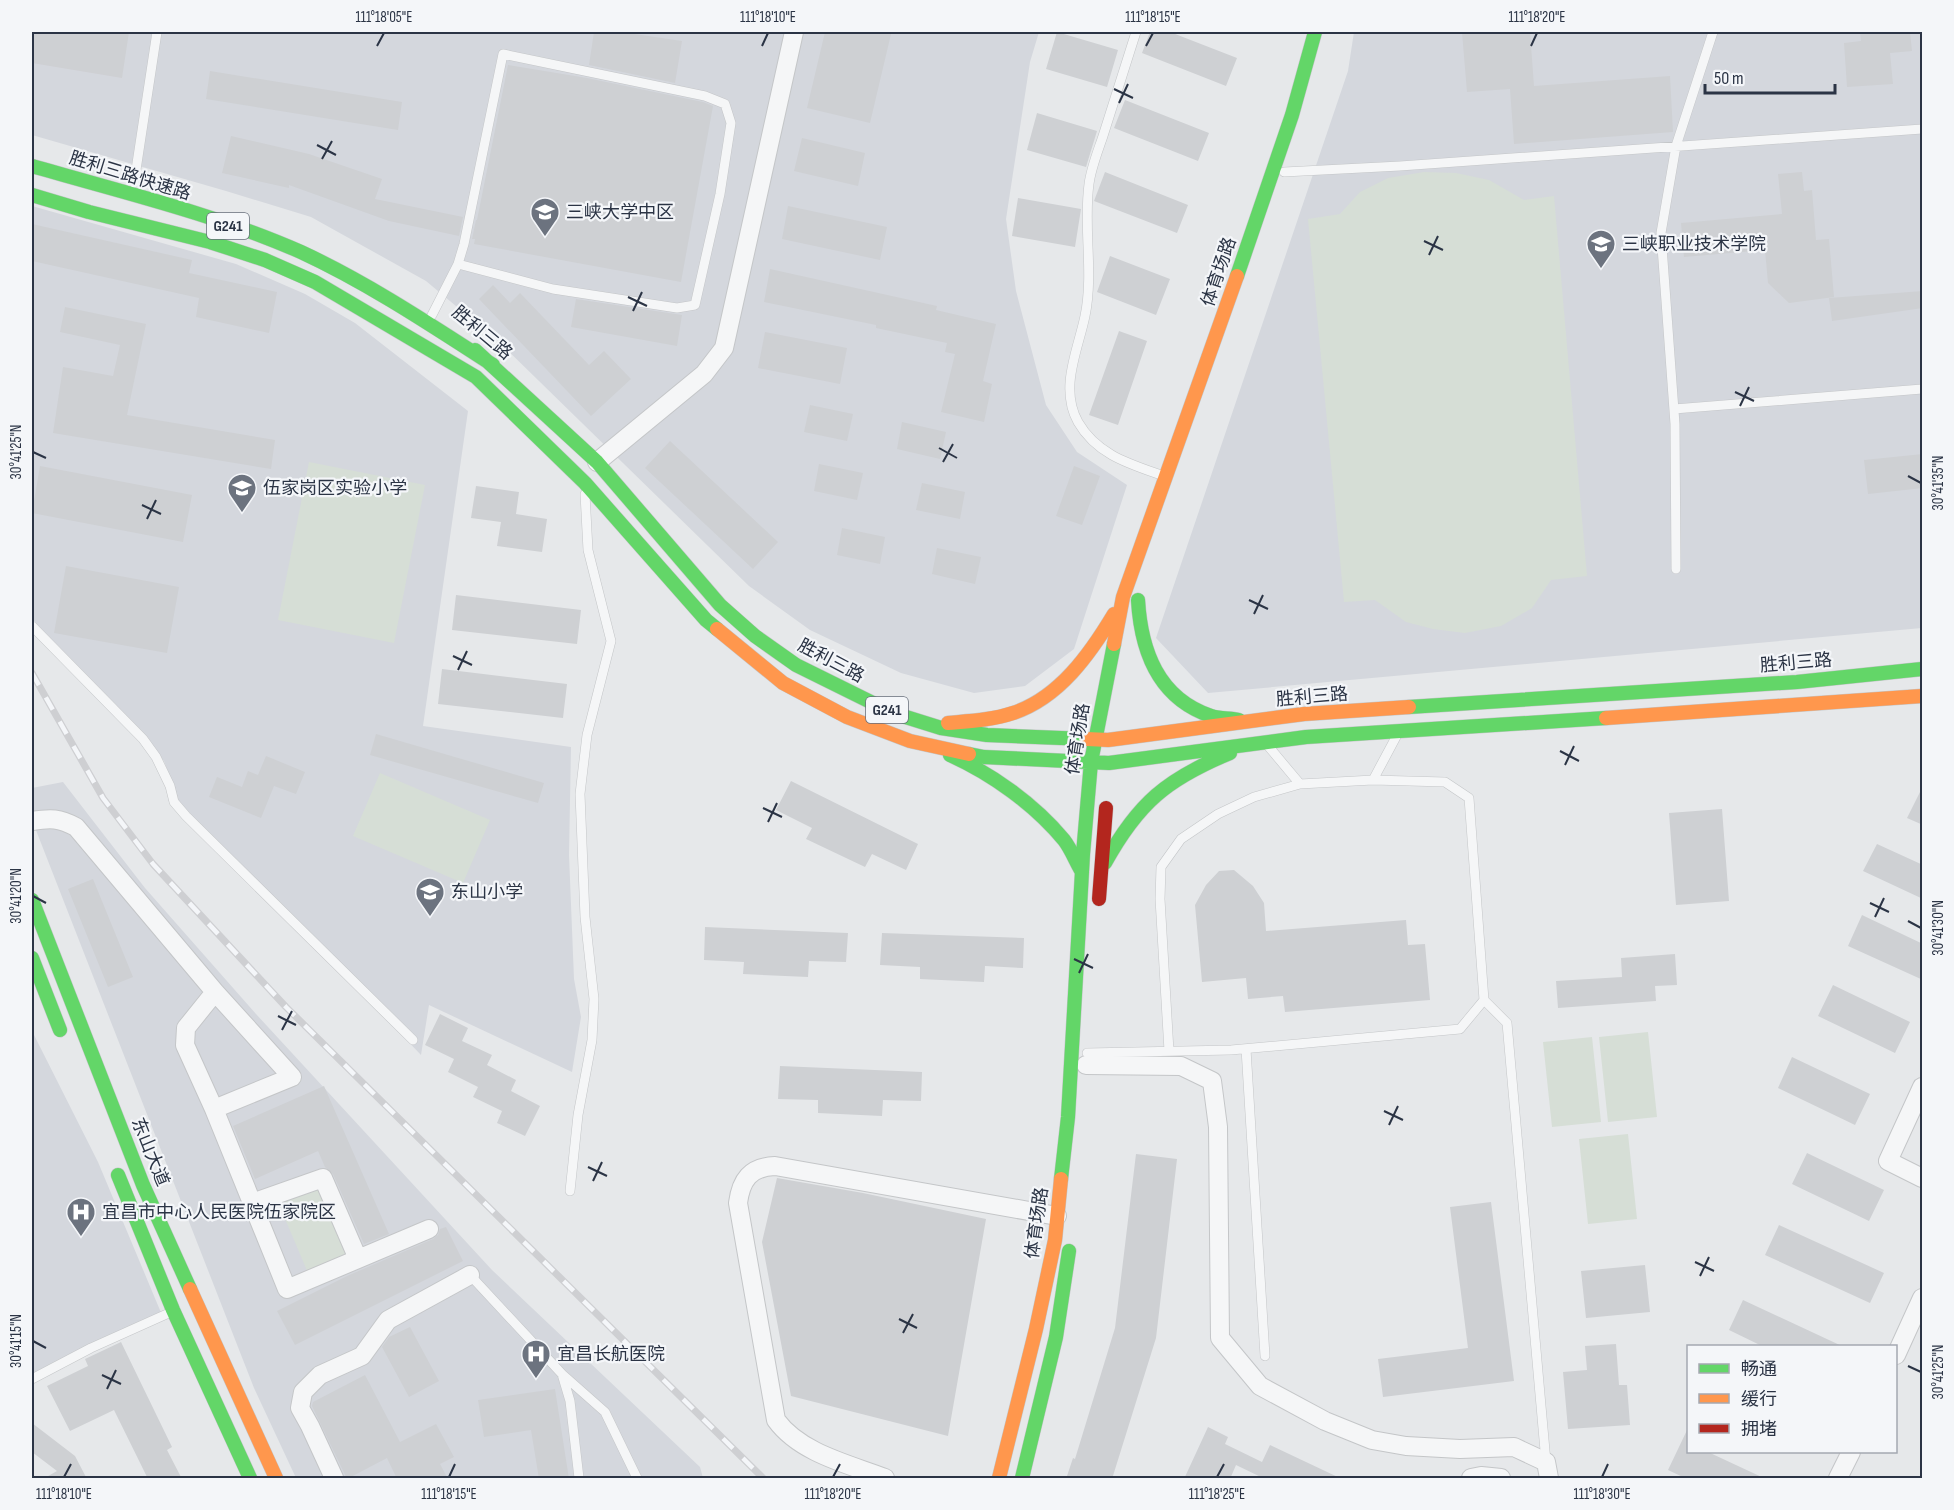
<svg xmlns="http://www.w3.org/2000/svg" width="1954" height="1510" viewBox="0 0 1954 1510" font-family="'Sofia Sans Condensed','Noto Sans SC',sans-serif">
<rect width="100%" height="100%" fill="#e6e8ea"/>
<path fill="#d4d7dd" d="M32,32H1039L1030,62L1006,219L1016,291L1046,405L1077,452L1127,485L1074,649L1025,686L974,693L901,673L810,630L749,586L499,342L426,281L311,217L226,191L32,135Z
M1354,32H1922V628L1208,693L1156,638L1348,71Z
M32,206L236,264L305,294L355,323L468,411L423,726L571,747L569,855L574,979L581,1017L572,1072L429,1005L421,1055L179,802L164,761L110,699L38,627L32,617Z
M63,782L145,888L256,1014L492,1270L700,1467L703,1478H296L254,1388L32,820V788Z
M32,1031L98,1162L162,1315L32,1383Z"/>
<path fill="#d6ded6" d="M1424,172L1456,173L1489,180L1524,200L1554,196L1587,576L1551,580L1532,608L1501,626L1465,633L1433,629L1406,622L1375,600L1344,602L1308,219L1340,214L1360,192L1388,178Z
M309,462L425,485L394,643L278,620Z
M380,773L490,820L463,883L353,836Z
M1648,1032L1657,1117L1608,1122L1599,1037Z
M1592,1037L1601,1122L1552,1127L1543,1042Z
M1628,1134L1637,1219L1588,1224L1579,1139Z
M321,1184L351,1255L308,1273L278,1202Z"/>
<path fill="#ced0d3" d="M32,32H129L122,78L32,63Z
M594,32H621L682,41L675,83L589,65Z
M825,32H881L891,34L870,123L807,108Z
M1057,32L1118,50L1107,87L1046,69Z
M1150,32H1170L1237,58L1226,86L1142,53Z
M1462,32H1530L1534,86L1670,76L1673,132L1514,144L1510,89L1467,92Z
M1860,32H1910L1912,51L1890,53L1893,84L1847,87L1844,43L1861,41Z
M508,65L587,78L703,102L713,106L681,282L474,244L475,239H472L476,220H477Z
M210,71L402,102L398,130L206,99Z
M1125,100L1209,133L1198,161L1114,128Z
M1037,113L1097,131L1086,167L1027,150Z
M231,136L309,154L382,179L375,199L463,217L459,236L389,221L289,185V188L222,173Z
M802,138L865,153L858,186L794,171Z
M1105,172L1188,205L1177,233L1094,201Z
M1802,172L1804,191L1812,190L1816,240L1829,239L1834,297L1789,303L1768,283L1765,250L1684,257L1681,223L1782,214L1778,174Z
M1018,198L1081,209L1075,247L1012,236Z
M788,206L887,227L880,260L782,239Z
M32,224L192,260L189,273L277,292L269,333L196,317L199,298L32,261Z
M1110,256L1170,279L1156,315L1097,292Z
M770,269L937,306L936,310L996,324L983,381L992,384L984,422L941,412L955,354L945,352L947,343L876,328V325L764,302Z
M493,285L510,303L520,293L589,365L604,351L631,379L591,416L479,299Z
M1923,291V308L1832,321L1829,298Z
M576,299L682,315L677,346L571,327Z
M65,307L146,324L127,415L275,440L271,469L53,433L63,367L113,376L120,345L60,332Z
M1119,331L1147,341L1118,425L1089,415Z
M765,332L847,348L840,384L758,368Z
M810,405L853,414L847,441L804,432Z
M902,422L946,432L940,459L897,449Z
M670,441L778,542L753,569L645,468Z
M1923,454V488L1868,494L1864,460Z
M819,464L863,473L857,500L814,491Z
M40,466L192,495L183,542L32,513Z
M1074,466L1100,476L1082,525L1056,516Z
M922,483L965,492L960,519L916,510Z
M476,486L519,492L516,514L547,519L542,552L497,546L501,522L471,518Z
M842,528L885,537L880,564L837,555Z
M937,548L981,557L975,584L932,574Z
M66,566L179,587L167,653L54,633Z
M456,595L581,610L577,644L452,630Z
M442,669L567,684L563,718L438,704Z
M376,734L544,783L538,803L370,755Z
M266,756L305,772L296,794L274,786L261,818L209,797L217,777L242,787L248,771L258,775Z
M791,781L918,844L906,870L872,854L865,867L806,839L812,828L776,810Z
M1923,786V825L1907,818Z
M1722,809L1729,901L1676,905L1669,813Z
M1877,844L1923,865V899L1863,871Z
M1234,870L1253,886L1264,903L1266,931L1406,920L1408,945L1425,944L1430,1000L1285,1012L1283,996L1248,999L1246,978L1202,982L1195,905L1206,885L1219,871Z
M93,879L133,977L108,987L68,889Z
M1862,915L1923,944V980L1848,946Z
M705,927L848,933L846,962L809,961L808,977L743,974L744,962L704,960Z
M882,933L1024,938L1023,968L985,966L984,982L920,979V967L880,965Z
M1675,954L1677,985L1655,986L1656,1001L1558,1008L1556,981L1622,977L1621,958Z
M1833,985L1910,1022L1895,1053L1818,1016Z
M440,1014L468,1028L462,1041L492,1055L487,1065L516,1080L511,1091L540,1106L525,1136L497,1123L502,1111L473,1097L478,1087L448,1072L454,1059L425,1045Z
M1792,1057L1870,1094L1855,1125L1778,1088Z
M780,1066L922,1072L921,1101L883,1100L882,1116L818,1113V1100L778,1099Z
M324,1086L389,1234L364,1244L333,1174L325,1167L318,1151L255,1179L233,1126Z
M1807,1153L1884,1190L1869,1221L1792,1184Z
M1136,1154L1177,1159L1156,1338L1112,1479H1066L1073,1458L1075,1459L1115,1328Z
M777,1178L863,1193L986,1219L948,1436L791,1396L762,1242Z
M1491,1202L1514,1381L1383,1397L1378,1359L1468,1348L1450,1207Z
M1779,1225L1884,1273L1870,1303L1765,1255Z
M446,1227L463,1261L295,1345L277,1311L347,1276L433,1239L438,1235L440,1229Z
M1645,1265L1650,1312L1586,1318L1581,1271Z
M1743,1300L1844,1347H1764L1729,1330Z
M410,1327L439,1381L409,1397L382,1347L389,1337Z
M121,1342L172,1447L167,1450L182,1479H148L114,1410L70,1431L47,1386L88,1366L85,1359Z
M1616,1344L1619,1385H1627L1630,1425L1568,1429L1563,1372L1587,1370L1585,1346Z
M365,1375L400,1442L436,1424L454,1457L440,1464L448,1479H397L387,1458L347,1479L312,1406L313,1402Z
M555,1389L569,1479H539L531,1430L484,1437L478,1400Z
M32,1423L75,1456L87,1479H43L57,1471L32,1452Z
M1689,1426V1452H1708L1766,1479H1687L1668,1470Z
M1208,1427L1228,1437L1225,1444L1262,1462L1270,1445L1342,1479H1265L1236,1465L1230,1479H1184Z"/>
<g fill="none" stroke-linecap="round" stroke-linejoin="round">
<g stroke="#c4c6c8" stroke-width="10">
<path id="lane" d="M1136,32C1125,66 1114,101 1103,136C1098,151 1091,168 1089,184C1083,227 1094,272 1085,316C1078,350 1059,388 1078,422C1097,455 1130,464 1164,476
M1284,172L1400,166L1922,129
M134,183L157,32
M432,315L458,264L464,244L503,54L705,96L725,104L731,123L720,194L695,305L677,308L553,289L458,264
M1674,409L1922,389
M1676,569L1675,424L1661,233L1676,146L1713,32
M32,626L143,739L156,757L170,786L174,802L186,816L413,1040
M1269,747L1300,784L1373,780L1396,737
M1484,1000L1507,1023L1546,1462
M1246,1049L1265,1356
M1169,1051L1160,899L1161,867L1181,839L1218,814L1254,797L1300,784
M1087,1053L1231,1050L1460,1029L1484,1000L1469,798L1445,782L1373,780
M570,1191L578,1115L592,1040L594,999L585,917L580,794L587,735L611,641L588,550L585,494
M470,1275L562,1374L570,1401L579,1478
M562,1374L605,1412L637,1478
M32,1379L91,1348L169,1313"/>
</g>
<g stroke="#c4c6c8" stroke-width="20">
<path id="street" d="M597,462L704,374L724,348L794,32
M32,821C51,818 59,818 76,827L215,992L292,1077L214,1109L185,1045L186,1028L215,992
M1086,1065L1181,1066L1212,1081L1218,1127L1220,1338L1260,1386L1325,1421L1372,1440L1406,1446L1460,1449L1514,1447L1546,1462L1549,1478
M1922,1087L1888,1161L1922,1178
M214,1109L287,1289L429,1229
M252,1203L323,1178L358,1259
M1896,1355L1922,1298
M334,1478L310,1426L300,1408L303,1392L320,1375L362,1356L388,1320L470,1275
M885,1478C848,1464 800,1453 776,1420L738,1203C741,1180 750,1167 775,1166L1057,1216
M1471,1478L1481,1476L1501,1478
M1838,1478L1851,1452"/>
</g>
<g stroke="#c4c6c8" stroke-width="15">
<path id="fast" d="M32,166C122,192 215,214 301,252C368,283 431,325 493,365
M32,195L89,212L210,242L265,260L315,282L476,377L585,483L706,620L717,629
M1237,276L1292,115L1315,32
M475,350L597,462L720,605L755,636L796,665L893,713L941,728L987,735L1087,739
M1138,600C1141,651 1158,698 1211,716C1220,719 1230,718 1239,720
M1409,707L1797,682L1922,669
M969,754L984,757L1109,763L1306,737L1606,718
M950,755C992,774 1034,804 1064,840C1071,849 1076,862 1082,872
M1105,863C1138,803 1167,779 1230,753
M32,900L143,1185L190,1289
M32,958L60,1030
M118,1175L173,1310L250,1478
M1061,1179L1068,1117L1083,854L1091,762L1114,644
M1022,1478L1056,1337L1069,1251"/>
</g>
<g stroke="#c4c6c8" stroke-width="15">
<path id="slow" d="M717,629L783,683L847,717L910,741L969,754
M1114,644L1123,597L1237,276
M1606,718L1922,696
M948,723C970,721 992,720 1013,713C1059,698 1090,654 1114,614
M1087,739L1108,740L1304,714L1409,707
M190,1289L276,1478
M999,1478L1036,1329L1055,1240L1061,1179"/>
</g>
<g stroke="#c4c6c8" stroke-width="15">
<path id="jam" d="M1099,899L1106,808"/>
</g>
<use href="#lane" stroke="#f5f6f7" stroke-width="9"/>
<use href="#street" stroke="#f5f6f7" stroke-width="18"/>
<use href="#fast" stroke="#63d668" stroke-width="14"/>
<use href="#slow" stroke="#ff974d" stroke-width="14"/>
<use href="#jam" stroke="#b3261e" stroke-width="14"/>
<g stroke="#cecfd2" stroke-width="7">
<path id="rail" d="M32,673L103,798L153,864L286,1007L763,1478"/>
</g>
<use href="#rail" stroke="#f4f6f9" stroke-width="4.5" stroke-dasharray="14" stroke-linecap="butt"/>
</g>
<path fill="none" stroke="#2b3445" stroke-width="2" d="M377,46L384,33M762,46L768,33M1146,46L1153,33M1531,46L1537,33M1114,89L1133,98M1119,103L1128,84M317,145L336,155M322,159L332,141M1424,241L1443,250M1429,255L1438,236M628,297L647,306M633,311L642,292M1735,392L1754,401M1740,406L1749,387M939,448L957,458M33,452L46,458M943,462L953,444M1908,476L1921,483M142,505L161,514M147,519L156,500M1249,600L1268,609M1254,614L1263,595M453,656L472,665M458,670L467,651M1560,751L1579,761M1565,765L1574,746M763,808L782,817M768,822L777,803M33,896L46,903M1870,903L1889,912M1875,917L1884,898M1908,921L1921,928M1074,959L1093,968M1079,973L1088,954M278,1016L296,1025M282,1030L292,1011M1384,1111L1403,1120M1389,1125L1398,1106M588,1167L607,1176M593,1181L602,1162M1695,1262L1714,1271M1700,1276L1709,1257M899,1319L917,1328M903,1333L913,1314M33,1341L46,1348M1908,1366L1921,1372M102,1375L121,1384M107,1389L116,1370M64,1477L71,1464M449,1477L455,1464M833,1477L840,1464M1217,1477L1224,1464M1602,1477L1608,1464"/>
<defs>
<g id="school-pin" transform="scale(1.5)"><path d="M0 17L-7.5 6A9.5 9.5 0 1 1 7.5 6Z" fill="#6c737f" stroke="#f4f6f9"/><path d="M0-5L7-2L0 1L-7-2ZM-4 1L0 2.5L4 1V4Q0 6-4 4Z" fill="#fff"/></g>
<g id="university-pin" transform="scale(1.5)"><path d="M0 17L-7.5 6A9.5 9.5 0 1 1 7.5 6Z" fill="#6c737f" stroke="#f4f6f9"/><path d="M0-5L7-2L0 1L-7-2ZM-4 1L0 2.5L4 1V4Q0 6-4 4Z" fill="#fff"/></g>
<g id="hospital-pin" transform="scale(1.5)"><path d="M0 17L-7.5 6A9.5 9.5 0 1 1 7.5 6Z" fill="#6c737f" stroke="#f4f6f9"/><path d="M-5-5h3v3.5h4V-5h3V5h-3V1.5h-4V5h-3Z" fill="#fff"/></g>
</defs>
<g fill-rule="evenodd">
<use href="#school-pin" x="545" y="212"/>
<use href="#university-pin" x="1601" y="244"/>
<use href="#school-pin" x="242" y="488"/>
<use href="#school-pin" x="430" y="892"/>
<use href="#hospital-pin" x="81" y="1212"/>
<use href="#hospital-pin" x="536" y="1354"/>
</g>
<g text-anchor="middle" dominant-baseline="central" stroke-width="4.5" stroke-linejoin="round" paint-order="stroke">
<g fill="#f4f6f9" stroke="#676e7b" stroke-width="1.5">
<rect x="207" y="213" width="42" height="26" rx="4.5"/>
<rect x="866" y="697" width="42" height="26" rx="4.5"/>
</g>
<g font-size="16" font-weight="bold" fill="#2b3445">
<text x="228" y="226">G241</text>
<text x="887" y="710">G241</text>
</g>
<g font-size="18" fill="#2b3445" stroke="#f4f6f9">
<text transform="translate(130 176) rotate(17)">胜利三路快速路</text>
<text transform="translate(1219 272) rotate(-71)">体育场路</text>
<text transform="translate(482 333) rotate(40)">胜利三路</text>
<text transform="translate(831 661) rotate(28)">胜利三路</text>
<text transform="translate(1796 663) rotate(-5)">胜利三路</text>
<text transform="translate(1312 697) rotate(-5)">胜利三路</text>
<text transform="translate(1078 739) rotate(-81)">体育场路</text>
<text transform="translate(150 1152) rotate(68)">东山大道</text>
<text transform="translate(1037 1223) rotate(-82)">体育场路</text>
</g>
<g font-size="18" fill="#2b3445" stroke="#f4f6f9" text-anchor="start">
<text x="566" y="212">三峡大学中区</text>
<text x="1622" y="244">三峡职业技术学院</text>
<text x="263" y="488">伍家岗区实验小学</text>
<text x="451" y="892">东山小学</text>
<text x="102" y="1212">宜昌市中心人民医院伍家院区</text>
<text x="557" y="1354">宜昌长航医院</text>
</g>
</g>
<rect width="1954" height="1510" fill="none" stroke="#f4f6f9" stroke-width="66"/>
<rect x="1687" y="1345" width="210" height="108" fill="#f4f6f9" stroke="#a4a8b1" stroke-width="1.5"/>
<rect x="1699" y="1364" width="30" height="9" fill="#63d668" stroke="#a4a8b1" stroke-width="1.5"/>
<text x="1741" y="1375" font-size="18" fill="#2b3445">畅通</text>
<rect x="1699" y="1394" width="30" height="9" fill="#ff974d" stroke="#a4a8b1" stroke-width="1.5"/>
<text x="1741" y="1405" font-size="18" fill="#2b3445">缓行</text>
<rect x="1699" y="1424" width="30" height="9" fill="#b3261e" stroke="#a4a8b1" stroke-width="1.5"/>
<text x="1741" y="1435" font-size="18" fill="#2b3445">拥堵</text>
<path d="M1705 84v9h130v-9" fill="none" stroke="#2b3445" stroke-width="3"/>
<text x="1714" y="84" font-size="18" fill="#2b3445" stroke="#f4f6f9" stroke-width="4.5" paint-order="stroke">50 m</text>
<rect x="33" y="33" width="1888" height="1444" fill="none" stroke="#2b3445" stroke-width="2"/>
<g font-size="15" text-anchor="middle" fill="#2b3445">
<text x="384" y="22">111°18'05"E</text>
<text x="768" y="22">111°18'10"E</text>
<text x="1153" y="22">111°18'15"E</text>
<text x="1537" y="22">111°18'20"E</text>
<text transform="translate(16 452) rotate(-90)" y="5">30°41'25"N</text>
<text transform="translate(1938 483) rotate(-90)" y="5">30°41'35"N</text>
<text transform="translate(16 896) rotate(-90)" y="5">30°41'20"N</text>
<text transform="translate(1938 928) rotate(-90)" y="5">30°41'30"N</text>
<text transform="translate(16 1341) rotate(-90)" y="5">30°41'15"N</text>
<text transform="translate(1938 1372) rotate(-90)" y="5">30°41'25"N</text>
<text x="64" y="1499">111°18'10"E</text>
<text x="449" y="1499">111°18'15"E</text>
<text x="833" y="1499">111°18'20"E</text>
<text x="1217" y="1499">111°18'25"E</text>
<text x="1602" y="1499">111°18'30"E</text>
</g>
</svg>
